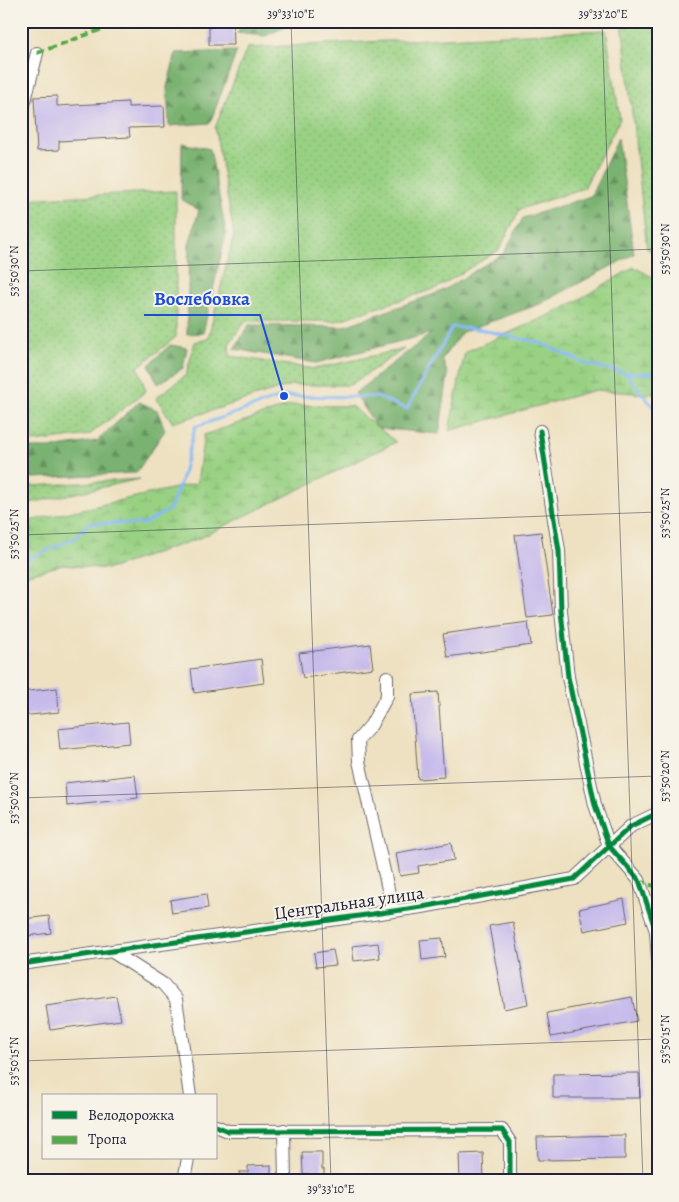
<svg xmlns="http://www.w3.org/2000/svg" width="679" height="1202" viewBox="0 0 679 1202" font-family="Alegreya,serif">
<defs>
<pattern id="grass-dots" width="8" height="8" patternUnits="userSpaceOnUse" patternTransform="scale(1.25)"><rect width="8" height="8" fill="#99d183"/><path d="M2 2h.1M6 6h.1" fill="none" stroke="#84b372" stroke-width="1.8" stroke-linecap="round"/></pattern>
<pattern id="forest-firs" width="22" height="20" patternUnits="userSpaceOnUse" patternTransform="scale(1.25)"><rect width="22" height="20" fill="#7ab371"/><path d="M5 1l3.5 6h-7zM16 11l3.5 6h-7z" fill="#64915e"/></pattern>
<pattern id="wetland-marsh" width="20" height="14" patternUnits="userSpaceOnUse" patternTransform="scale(1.25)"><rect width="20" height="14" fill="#99d183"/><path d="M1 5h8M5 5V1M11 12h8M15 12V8" fill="none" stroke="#84b372"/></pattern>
</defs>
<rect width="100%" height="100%" fill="#f7f3e8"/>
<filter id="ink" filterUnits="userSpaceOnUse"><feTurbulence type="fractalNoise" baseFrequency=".02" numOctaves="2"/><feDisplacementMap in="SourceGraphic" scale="10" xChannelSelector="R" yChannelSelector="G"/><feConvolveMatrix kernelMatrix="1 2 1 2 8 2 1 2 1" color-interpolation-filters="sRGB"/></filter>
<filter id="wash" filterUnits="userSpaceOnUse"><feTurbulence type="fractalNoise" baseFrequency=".0096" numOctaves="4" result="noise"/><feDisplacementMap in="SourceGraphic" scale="20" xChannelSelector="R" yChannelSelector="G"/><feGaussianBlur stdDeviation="1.12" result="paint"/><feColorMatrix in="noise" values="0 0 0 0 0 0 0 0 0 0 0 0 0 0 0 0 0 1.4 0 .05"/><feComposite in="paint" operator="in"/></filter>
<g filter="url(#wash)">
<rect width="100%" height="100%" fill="#eee1c1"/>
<path fill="url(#grass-dots)" stroke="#5e7a5f" d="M622,21H658V255L647,249Z
M606,30L620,119L584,188L520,209L499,250L437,288L336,321H245L229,344L230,356L314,369L404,349L350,385H291L173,423L156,398L186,375L195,342L208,339L234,234L215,128L247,48Z
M176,191V337L138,367L146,391L89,435L33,442L24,431L21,383V199Z
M140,479L21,505V483L33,486Z"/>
<path fill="url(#forest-firs)" stroke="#4e6a56" d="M246,21H289L290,25L265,36L237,33Z
M237,51L210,123L169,126L167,87L176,53Z
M618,138L634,254L540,304L462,332L442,359L448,375L439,434L377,428L355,393L432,333L316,363L234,349L249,325L342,327L440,292L504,253L523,218L591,196Z
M182,143L210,149L226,233L203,333L187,334L189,245L199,210L181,199Z
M170,345L187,348L183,368L158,384L149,365Z
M139,402L157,410L165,430L136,473L33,478L21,474V437L31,448H51L97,441Z"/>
<path fill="url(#wetland-marsh)" stroke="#5e7a5f" d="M634,267L658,280V395L595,390L449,431L465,352L561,310Z
M291,405L351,406L396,442L200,538L109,569L63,565L21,576V523L197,483L204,435Z"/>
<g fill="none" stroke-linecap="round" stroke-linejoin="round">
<path stroke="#8abaf6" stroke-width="3" d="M626,373L658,413
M21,562L75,538L89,523L144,524L170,509L182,478L195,427L284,396L377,397L407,409L452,327L478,329L541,343L586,364L626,373H658"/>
</g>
<g id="blocks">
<path fill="#c6baeb" d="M209,21H233L234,45H209Z
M57,96V106L128,102V107L164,106L165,127L129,128L130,137L59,141V150L37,151L34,97Z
M541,532L553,615L527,618L515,535Z
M528,622L531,645L447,657L443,634Z
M370,644L373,668L303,678L299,653Z
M261,659L264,683L194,693L191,669Z
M57,688L59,712L21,716V692Z
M438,692L444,777L418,779L412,694Z
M128,722L130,743L60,750L58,729Z
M135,775L138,798L67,806L65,783Z
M451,843L454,860L418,866L419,873L400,876L396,853Z
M206,894L208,908L172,913L170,900Z
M624,899L628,922L584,931L579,909Z
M49,916L51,933L25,936L23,919Z
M513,922L528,1004L504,1009L489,926Z
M442,938L445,957L422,960L420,940Z
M378,943L380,958L354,961L352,946Z
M333,950L336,965L316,967L314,953Z
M116,996L121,1020L50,1030L46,1006Z
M632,997L637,1021L551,1037L547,1013Z
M639,1073L640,1098H553V1074Z
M625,1135V1159L538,1160L537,1137Z
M302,1152H322V1169H324V1180H310V1174H303Z
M483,1153L484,1180L460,1181L459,1154Z
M271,1165V1173H269V1181H240L239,1172H248V1166Z"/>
</g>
</g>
<g filter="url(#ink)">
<use href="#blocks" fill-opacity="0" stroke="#69656a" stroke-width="1"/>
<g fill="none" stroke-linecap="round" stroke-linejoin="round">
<g stroke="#69656a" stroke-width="14">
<path id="minor" d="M21,116L37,53
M540,431L559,551L561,611L568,677L595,805L609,846L639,880L656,931L658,960
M387,677V696L371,725L358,740L359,761L393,911
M111,951L163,984L176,999L190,1096
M21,964L422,907L574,879L631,826L658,813
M216,1126L228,1131L502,1130L510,1142V1181
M284,1130L285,1181
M184,1181L188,1158"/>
</g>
<use href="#minor" stroke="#fff" stroke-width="12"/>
<path stroke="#53aa46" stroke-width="4" stroke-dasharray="8 4" stroke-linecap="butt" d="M37,53L124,21
M639,880L649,885L658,886"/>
<g stroke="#f7f3e8" stroke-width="8">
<path id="cycleway" d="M540,431L559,551L561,611L568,677L595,805L609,846L639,880L656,931L658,960
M21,964L422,907L574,879L631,826L658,813
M216,1126L228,1131L502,1130L510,1142V1181"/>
</g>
<use href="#cycleway" stroke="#00873e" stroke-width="5"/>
</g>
</g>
<path fill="none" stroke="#22223b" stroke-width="1" stroke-opacity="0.45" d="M291,21L331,1181M602,21L643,1181M21,271L658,249M21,535L658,512M21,798L658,776M21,1061L658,1039"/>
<g text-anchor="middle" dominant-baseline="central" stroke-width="4" stroke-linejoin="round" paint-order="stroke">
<g font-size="18" fill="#22223b" stroke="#f7f3e8">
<text transform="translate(349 903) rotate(-8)">Центральная улица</text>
</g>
</g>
<path fill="none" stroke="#1d4ed8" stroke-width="2" d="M284 396L260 315H144"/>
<circle fill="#1d4ed8" stroke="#f7f3e8" stroke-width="2" cx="284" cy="396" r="5"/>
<g font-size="19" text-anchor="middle" font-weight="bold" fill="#1d4ed8" stroke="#f7f3e8" stroke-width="4" stroke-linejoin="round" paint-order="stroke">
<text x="202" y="305">Вослебовка</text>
</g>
<rect width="679" height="1202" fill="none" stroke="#f7f3e8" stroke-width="55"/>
<rect x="42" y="1094" width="175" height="65" fill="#f7f3e8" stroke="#a29fa3"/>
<rect x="52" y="1111" width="25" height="8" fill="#00873e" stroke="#a29fa3"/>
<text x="88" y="1120" font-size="15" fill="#22223b">Велодорожка</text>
<rect x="52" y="1136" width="25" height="8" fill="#53aa46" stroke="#a29fa3"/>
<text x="88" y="1144" font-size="15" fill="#22223b">Тропа</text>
<rect x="28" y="28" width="624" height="1146" fill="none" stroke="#22223b" stroke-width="2"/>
<g font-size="12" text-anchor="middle" fill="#22223b">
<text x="291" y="18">39°33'10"E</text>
<text x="603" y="18">39°33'20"E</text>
<text transform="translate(665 249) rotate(-90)" y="4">53°50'30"N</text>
<text transform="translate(14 271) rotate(-90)" y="4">53°50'30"N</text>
<text transform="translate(665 513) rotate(-90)" y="4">53°50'25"N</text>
<text transform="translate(14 534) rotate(-90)" y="4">53°50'25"N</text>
<text transform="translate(665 776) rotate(-90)" y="4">53°50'20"N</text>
<text transform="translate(14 798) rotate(-90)" y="4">53°50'20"N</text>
<text transform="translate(665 1039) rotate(-90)" y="4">53°50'15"N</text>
<text transform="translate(14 1061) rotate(-90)" y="4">53°50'15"N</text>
<text x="331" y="1193">39°33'10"E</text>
</g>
</svg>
